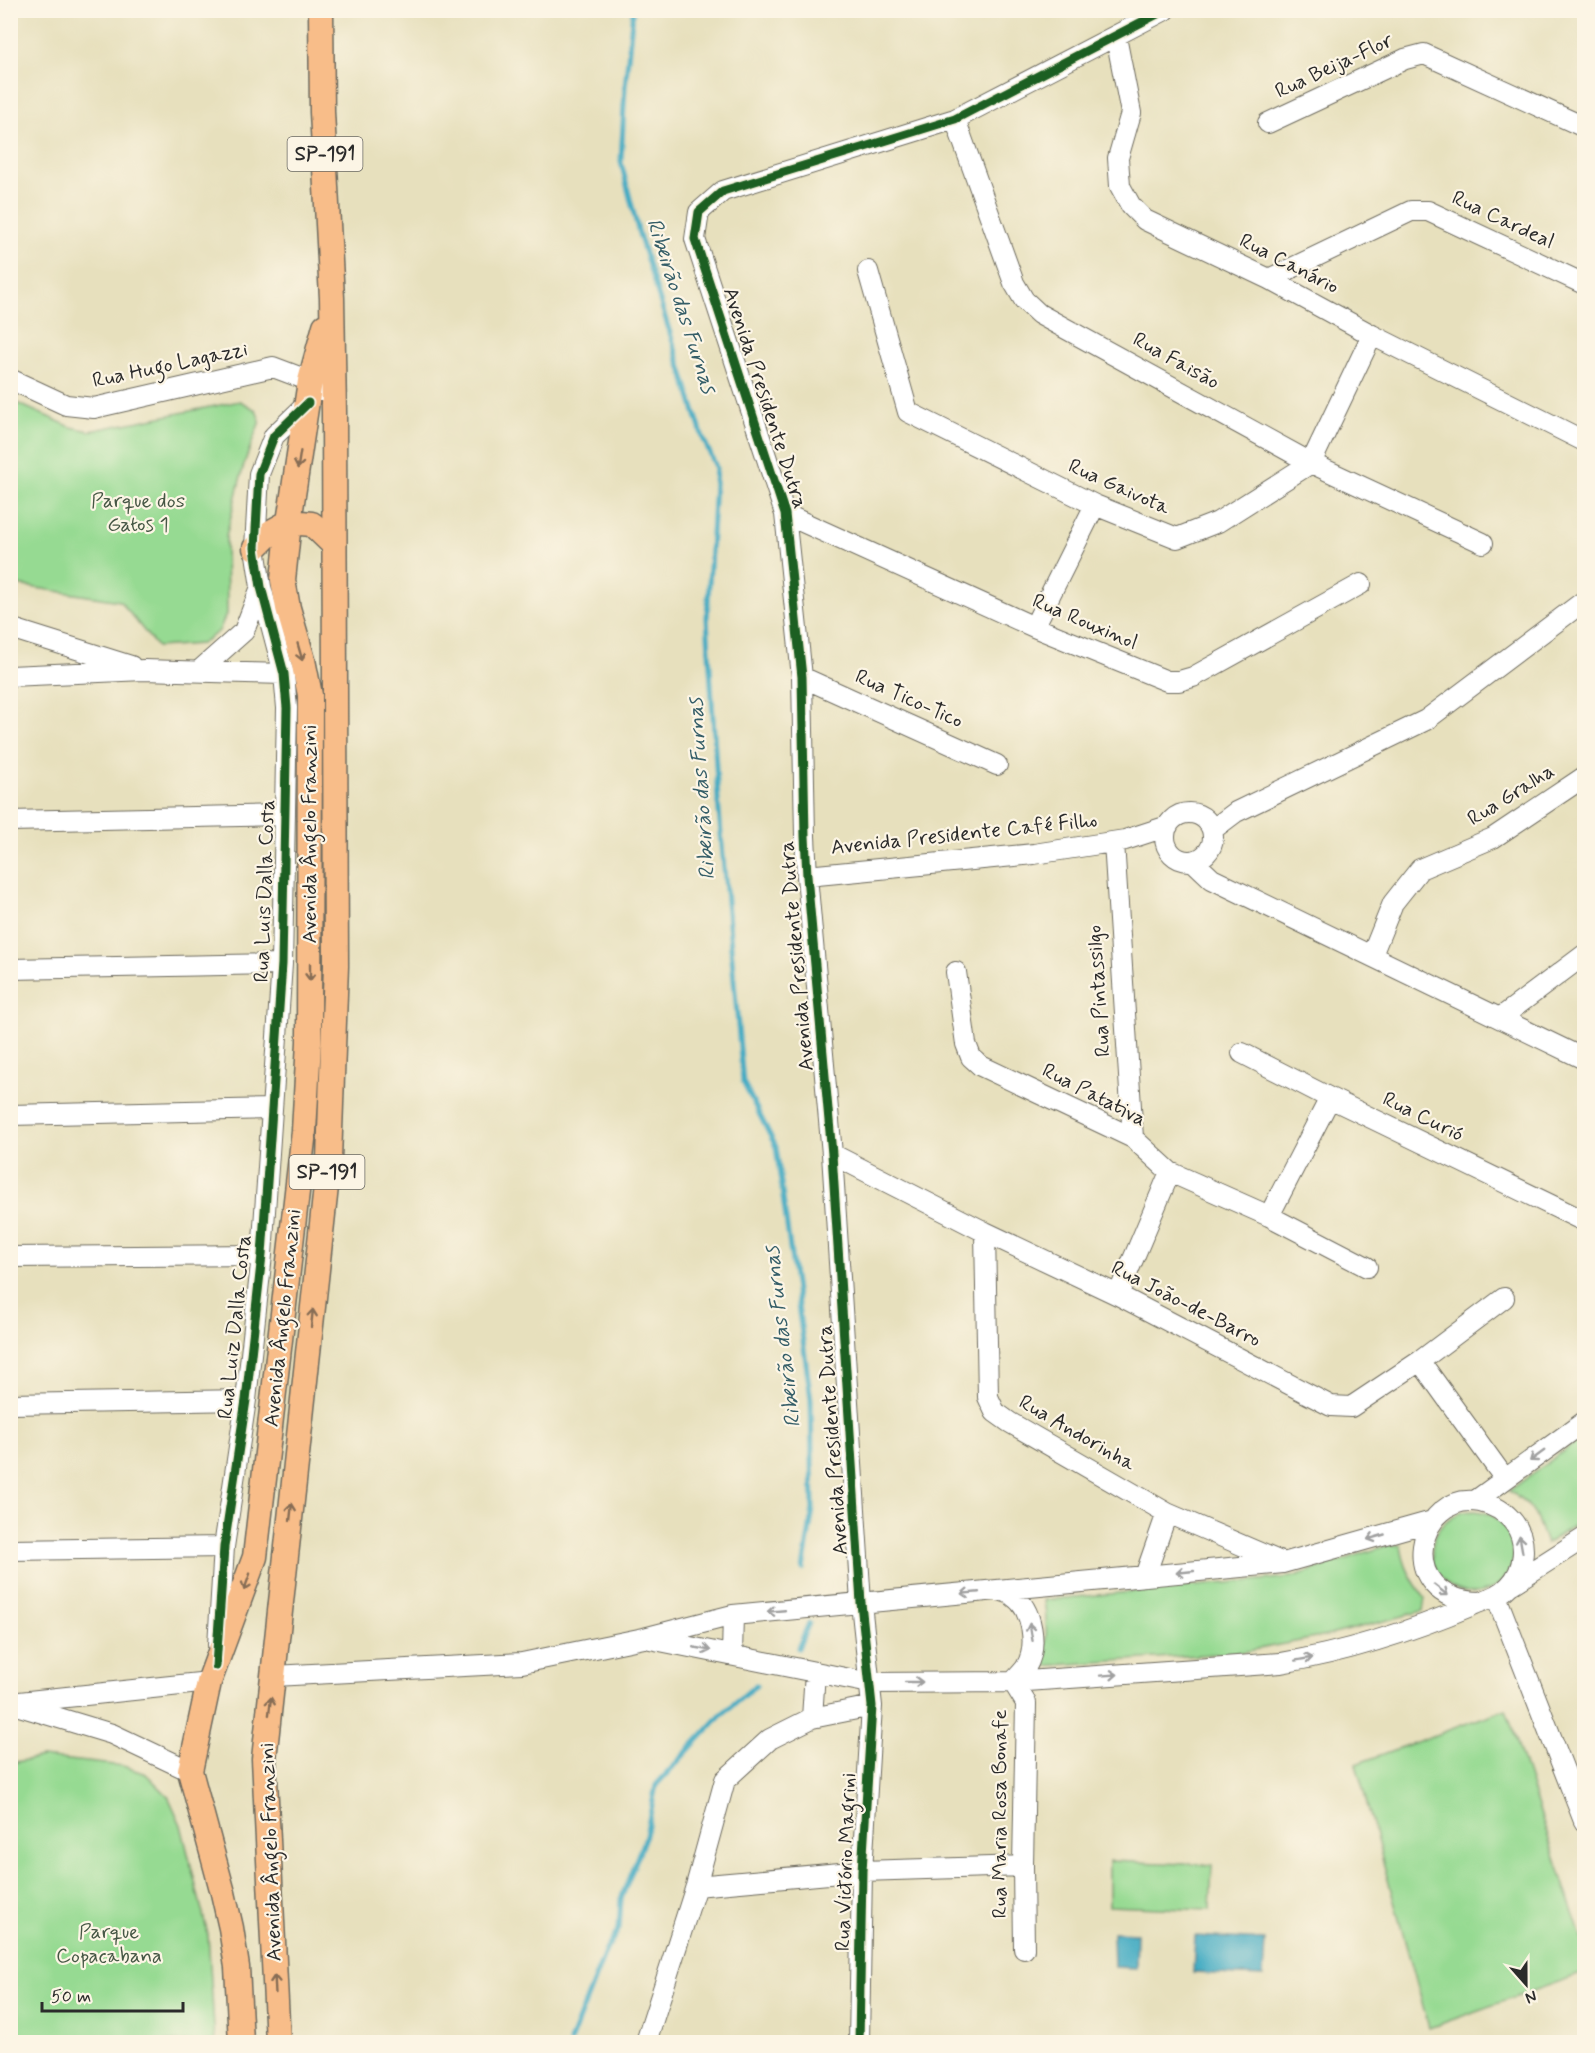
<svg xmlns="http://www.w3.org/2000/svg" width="1595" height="2053" viewBox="0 0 1595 2053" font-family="Mynerve,sans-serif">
<rect width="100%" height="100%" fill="#fcf5e5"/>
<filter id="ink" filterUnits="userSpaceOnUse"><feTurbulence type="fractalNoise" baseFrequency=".0167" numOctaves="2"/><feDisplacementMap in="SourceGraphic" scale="12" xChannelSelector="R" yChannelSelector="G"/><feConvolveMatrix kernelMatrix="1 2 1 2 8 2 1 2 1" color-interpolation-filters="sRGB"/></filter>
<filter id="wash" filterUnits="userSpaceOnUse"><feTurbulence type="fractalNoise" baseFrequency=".008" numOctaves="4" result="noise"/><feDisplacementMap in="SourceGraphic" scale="24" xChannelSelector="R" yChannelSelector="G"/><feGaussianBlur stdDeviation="1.35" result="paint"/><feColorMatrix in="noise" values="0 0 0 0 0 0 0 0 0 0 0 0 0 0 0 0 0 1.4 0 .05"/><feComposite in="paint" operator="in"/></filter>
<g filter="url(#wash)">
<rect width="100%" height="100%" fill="#e7e0bd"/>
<path fill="#96da92" stroke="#60825e" stroke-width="1.5" d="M10,400L71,427L90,431L240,401L256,410L260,421L244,464L226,536L227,612L219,631L201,644L157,647L120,601L11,584Z
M1584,1436V1519L1546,1544C1537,1518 1534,1505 1509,1491Z
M1432 1552a41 41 0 1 1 82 0a41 41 0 1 1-82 0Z
M1388,1545H1401C1403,1566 1413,1582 1425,1598L1423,1611L1326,1636L1243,1652L1042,1666C1047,1643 1048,1623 1044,1600L1292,1577Z
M1506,1709L1584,1946V1973L1429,2028L1356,1764Z
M42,1757L123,1766L146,1774L168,1796L181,1825L208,1935L215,2042H11V1768L16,1762Z
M1109,1861L1212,1865L1210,1910L1109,1906Z"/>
<path fill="#43abc3" stroke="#376b77" stroke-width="1.5" d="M1113,1932L1137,1933L1136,1968L1114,1967Z
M1195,1936L1265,1940L1263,1976L1193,1973Z"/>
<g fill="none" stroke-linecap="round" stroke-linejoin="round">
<path stroke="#43abc3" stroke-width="5" d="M633,10L625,87L621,162L639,234L703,438L716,467L707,618L718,800L743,1082L776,1147L811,1399L813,1509L803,1569
M798,1648L809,1623
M570,2042L606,1950L619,1929L621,1899L646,1835L656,1785L721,1715L756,1685"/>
</g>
</g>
<g filter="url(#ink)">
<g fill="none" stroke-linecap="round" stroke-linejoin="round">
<g stroke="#6d6a5e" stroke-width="22">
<path id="minor" d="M1116,37L1131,113L1118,158L1120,186L1131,206L1145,220L1269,279L1372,335L1584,441
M955,119L1014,283L1024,300L1039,314L1311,463L1483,543
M1268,123L1405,59L1424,54L1584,127
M868,271L908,412L1095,505L1177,538L1218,522L1311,463L1372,335
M1269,279L1411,211H1428L1584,284
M10,379L66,405L94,408L273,367L310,381L321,391
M785,514L1034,627L1167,681H1179L1193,677L1361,584
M1034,627L1095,505
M10,628L131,666
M199,671L244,631L261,587
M10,676L144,670L284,674
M802,677L997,765
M1165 837a24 24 0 1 1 48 0a24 24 0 1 1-48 0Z
M10,821L285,815
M1212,830L1236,812L1426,720L1584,601
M1114,842L1133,1138
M1193,861L1212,879L1584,1059
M807,876L1034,854L1125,840L1168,826
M1372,955L1393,903L1420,869L1493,838L1584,777
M10,969L282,964
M956,972L966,1044L971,1057L981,1066L1133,1138L1170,1172L1269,1216L1367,1267
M1500,1018L1584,955
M1242,1053L1330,1098L1584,1221
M10,1115L271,1109
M832,1154L985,1232L1118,1295L1331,1406L1351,1407L1420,1361L1504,1298
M1269,1216L1330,1098
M985,1232L988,1397L995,1412L1009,1422L1167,1513L1145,1576
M10,1257L262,1255
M1118,1295L1170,1172
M1420,1361L1505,1479
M10,1404L246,1400
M1475,1501L1584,1422
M1167,1513L1281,1562
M10,1550L224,1547
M1512,1584L1584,1538
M1000,1590C1004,1592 1010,1593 1013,1596C1033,1609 1038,1647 1026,1667C1023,1672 1017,1677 1013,1682L1026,1703L1023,1866L1024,1949
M1496,1596L1584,1821
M650,1639L870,1683L1013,1682L1281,1663C1347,1652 1412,1631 1473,1605C1486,1599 1499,1597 1509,1586C1525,1570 1528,1541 1514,1523C1505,1511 1494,1505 1480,1502C1418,1489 1390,1600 1480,1602
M218,1645L224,1547L246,1400L262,1255L282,964L287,708L284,674L261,587L255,548L259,474L274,436L308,403
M732,1655L733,1615
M274,1676L522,1663L644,1638L733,1615L1283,1563L1432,1521
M10,1703L209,1682
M16,1705L112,1734L190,1771
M812,1718L815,1672
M696,1886L862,1871L1023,1866
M646,2042L696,1886L725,1780L770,1739L812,1718L872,1706
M859,2042L862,1871L872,1706L861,1603L832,1154L807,876L805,836L802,677L785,514L695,239L699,212L723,191L955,119L1165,10"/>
</g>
<g stroke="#6d6a5e" stroke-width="27">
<path id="major" d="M255,548L271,532L289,522L312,524L334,545
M241,2042L237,1967L231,1928L223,1893L190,1771L209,1682L255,1557L304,1131L309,1042L310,695L303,660L288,608L283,580L289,522L310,381L325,326
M278,2042L264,1759L329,1159L336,966L334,412L332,298L322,112L321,10"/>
</g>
<use href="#minor" stroke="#fff" stroke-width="20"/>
<use href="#major" stroke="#f8bd89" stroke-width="24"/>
<g stroke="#fcf5e5" stroke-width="13">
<path id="cycleway" d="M216,1666L224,1547L246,1400L262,1255L282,964L287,708L284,674L261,587L255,548L259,474L274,436L308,403
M859,2042L862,1871L872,1706L861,1603L832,1154L807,876L805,836L802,677L785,514L695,239L699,212L723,191L955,119L1165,10"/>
</g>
<use href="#cycleway" stroke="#1b5e20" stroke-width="9"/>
</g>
<defs><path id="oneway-shaft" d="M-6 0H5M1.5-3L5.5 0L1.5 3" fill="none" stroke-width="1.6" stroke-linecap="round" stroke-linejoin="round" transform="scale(1.5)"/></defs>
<g stroke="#876d55">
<use href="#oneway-shaft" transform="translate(299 460) rotate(99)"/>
<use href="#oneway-shaft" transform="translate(300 652) rotate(74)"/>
<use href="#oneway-shaft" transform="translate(310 972) rotate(90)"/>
<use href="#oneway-shaft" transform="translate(312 1318) rotate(-84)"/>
<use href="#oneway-shaft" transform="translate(291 1512) rotate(-84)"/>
<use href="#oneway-shaft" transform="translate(247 1582) rotate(110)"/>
<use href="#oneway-shaft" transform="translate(270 1706) rotate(-83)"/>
<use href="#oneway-shaft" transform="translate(275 1984) rotate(-93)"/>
</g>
<g stroke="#a0a0a0">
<use href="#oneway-shaft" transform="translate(1537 1456) rotate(144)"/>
<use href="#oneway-shaft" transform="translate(1376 1537) rotate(164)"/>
<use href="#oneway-shaft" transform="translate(1521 1544) rotate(-100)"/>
<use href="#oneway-shaft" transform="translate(1185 1572) rotate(174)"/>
<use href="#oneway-shaft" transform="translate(1441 1590) rotate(38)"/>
<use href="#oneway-shaft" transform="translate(970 1593) rotate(175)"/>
<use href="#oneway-shaft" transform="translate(776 1611) rotate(175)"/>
<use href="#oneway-shaft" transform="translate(1031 1632) rotate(-100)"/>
<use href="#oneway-shaft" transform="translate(702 1649) rotate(11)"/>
<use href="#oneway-shaft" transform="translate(1304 1659) rotate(-10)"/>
<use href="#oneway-shaft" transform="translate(1109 1675) rotate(-4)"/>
<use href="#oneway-shaft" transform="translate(914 1682)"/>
</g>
</g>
<g text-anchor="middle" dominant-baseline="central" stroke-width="4.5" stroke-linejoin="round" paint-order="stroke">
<g fill="#fcf5e5" stroke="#6a6863" stroke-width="1.5">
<rect x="287.5" y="137" width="75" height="34" rx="4.5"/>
<rect x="289.5" y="1155" width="75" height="34" rx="4.5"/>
</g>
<g font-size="20" font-weight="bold" fill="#2b2b2b">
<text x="325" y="154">SP-191</text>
<text x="327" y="1172">SP-191</text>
</g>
<g font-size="21" fill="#2b2b2b" stroke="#fcf5e5">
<text transform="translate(1334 66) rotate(-25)">Rua Beija-Flor</text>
<text transform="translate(1503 220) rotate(25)">Rua Cardeal</text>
<text transform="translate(1289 264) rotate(27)">Rua Canário</text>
<text transform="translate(1176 361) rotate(29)">Rua Faisão</text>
<text transform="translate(170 365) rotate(-12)">Rua Hugo Lagazzi</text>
<text transform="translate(765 398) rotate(72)">Avenida Presidente Dutra</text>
<text transform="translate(1119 487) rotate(24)">Rua Gaivota</text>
<text transform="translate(1085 622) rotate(23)">Rua Rouxinol</text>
<text transform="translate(909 699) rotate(24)">Rua Tico-Tico</text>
<text transform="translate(1511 795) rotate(-32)">Rua Gralha</text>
<text transform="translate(310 834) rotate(-90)">Avenida Ângelo Franzini</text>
<text transform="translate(964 834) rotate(-6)">Avenida Presidente Café Filho</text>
<text transform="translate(265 891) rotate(-88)">Rua Luis Dalla Costa</text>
<text transform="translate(797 956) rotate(-95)">Avenida Presidente Dutra</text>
<text transform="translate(1099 991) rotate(-94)">Rua Pintassilgo</text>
<text transform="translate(1094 1095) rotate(27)">Rua Patativa</text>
<text transform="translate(1423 1117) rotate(26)">Rua Curió</text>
<text transform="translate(1186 1304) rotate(27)">Rua João-de-Barro</text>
<text transform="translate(283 1318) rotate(-84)">Avenida Ângelo Franzini</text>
<text transform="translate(235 1327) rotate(-84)">Rua Luiz Dalla Costa</text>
<text transform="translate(1077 1433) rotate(30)">Rua Andorinha</text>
<text transform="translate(833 1440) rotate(-94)">Avenida Presidente Dutra</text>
<text transform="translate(1000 1814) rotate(-90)">Rua Maria Rosa Bonafe</text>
<text transform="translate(271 1852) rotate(-92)">Avenida Ângelo Franzini</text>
<text transform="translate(846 1862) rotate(-88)">Rua Victório Magrini</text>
</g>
<g font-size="21" fill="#465745" stroke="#fcf5e5">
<text x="138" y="501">Parque dos<tspan x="138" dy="24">Gatos 1</tspan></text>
<text x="109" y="1932">Parque<tspan x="109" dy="24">Copacabana</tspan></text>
</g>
<g font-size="22" font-style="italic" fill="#355e68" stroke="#fcf5e5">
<text transform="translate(681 306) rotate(72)">Ribeirão das Furnas</text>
<text transform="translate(702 789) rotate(-94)">Ribeirão das Furnas</text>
<text transform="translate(783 1337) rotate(-97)">Ribeirão das Furnas</text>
</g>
</g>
<rect width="1595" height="2053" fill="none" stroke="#fcf5e5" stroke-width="36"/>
<g transform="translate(1526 1984) rotate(159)" stroke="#fcf5e5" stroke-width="4.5" paint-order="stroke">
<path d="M0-4.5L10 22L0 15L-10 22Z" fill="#2b2b2b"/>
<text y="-9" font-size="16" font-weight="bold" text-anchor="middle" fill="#2b2b2b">N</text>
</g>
<path d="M42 2002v9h141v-9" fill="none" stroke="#2b2b2b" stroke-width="3"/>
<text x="51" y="2002" font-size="18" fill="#2b2b2b" stroke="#fcf5e5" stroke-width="4.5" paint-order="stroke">50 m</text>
</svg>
